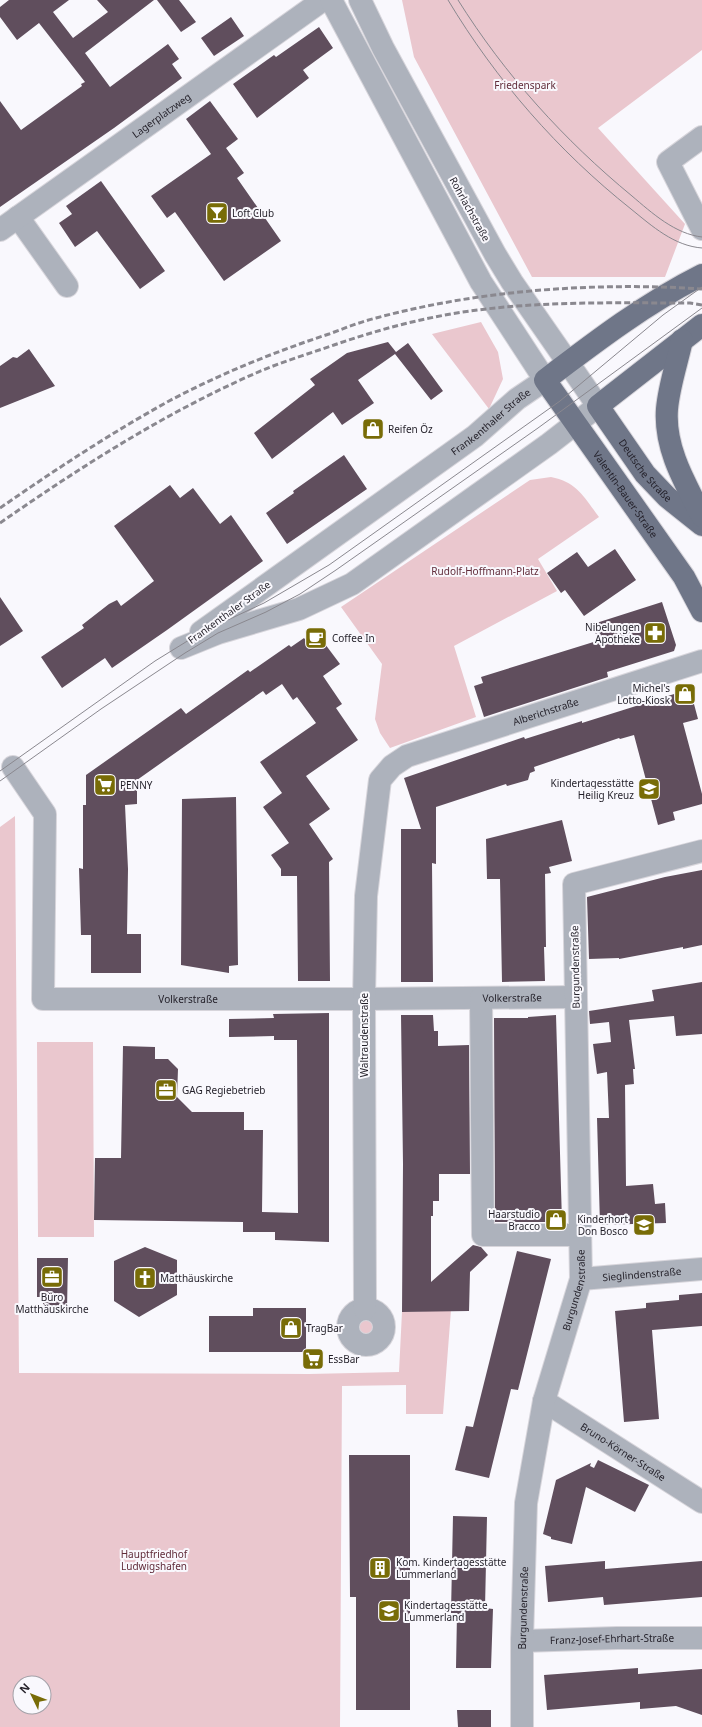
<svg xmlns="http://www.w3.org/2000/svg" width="702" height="1727" viewBox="0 0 702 1727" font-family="'Noto Sans',sans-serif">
<rect width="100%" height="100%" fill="#f9f8fd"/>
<path fill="#eac7ce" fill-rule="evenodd" d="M402,0H702V50L598,128L685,224L665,277H532L414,57Z
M481,322L498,352L503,379L489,409L432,334Z
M551,477C577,482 584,497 599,517L538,559L557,591L454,646L476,717L390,748L380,733L375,719L382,664L341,607L530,480Z
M15,816L19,1373L309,1374L399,1372L402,1312L451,1310L443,1414H406V1385L342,1386L340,1727H0V827ZM20,1683H44V1707H20Z
M37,1042H93L94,1237H38Z
M348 1327a18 18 0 1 1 36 0a18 18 0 1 1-36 0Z"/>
<path fill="#604e5d" d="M9,0H69L53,12L73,38L108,12L97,0H154L85,53L110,87L168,44L179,59L172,64L182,78L114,128L0,207V101L21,130L82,86L81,84L85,82L39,23L17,40L0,17V7Z
M157,0H179L196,22L181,32Z
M231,17L244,36L214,56L201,38Z
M319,27L333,48L303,70L309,78L257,118L233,84L274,55L276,57Z
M210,101L238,139L226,148L244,173L237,178L281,241L224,281L175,212L167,218L151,196L211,154L186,119Z
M101,181L165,271L140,289L97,231L75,247L59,223L72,214L66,206Z
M388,342L396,352L408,343L443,391L431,400L395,354L358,380L374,403L342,425L333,412L272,459L254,433L315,385L310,379L347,353Z
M29,349L55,386L0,408V366L13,357L17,358Z
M344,455L367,489L287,544L266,513L294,493L293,491Z
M170,485L180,498L193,488L220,524L231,515L263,561L167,630L112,668L105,658L62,688L41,657L84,628L82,625L109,604L117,600L121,606L154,581L114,526Z
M615,549L636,580L584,616L565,590L561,593L547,573L577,552L588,567Z
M0,597L23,631L0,646Z
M662,602L676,645L674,651L607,672L608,677L484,717L474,686L483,683L481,677L600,640L590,625Z
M304,638L311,647L322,640L340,664L323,676L342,704L336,708L358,740L306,776L330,809L309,824L333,859L329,862L330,981H298L297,876H281V869L271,855L289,843L263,807L282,793L260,762L316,723L297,697L293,700L282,684L266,695L263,691L137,780V804L125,805L128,869L127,934H141V973H91V935H81L79,868L83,869V805H86V775L181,708L186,714L248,670L250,672L289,645L291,647Z
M690,689L698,719L683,723L702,794V804L673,812L675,820L658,825L634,735L620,739L619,738L534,767L535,771L530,773L528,780L507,786L506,784L436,807V864L432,863L433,982H401V829H421L404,778L524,737L525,739L582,721V723Z
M236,797L238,965L229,966V973L181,965L182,799Z
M562,820L572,861L549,867L551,873L545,874L546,947H544L545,981L502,982L500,879H487L486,839Z
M702,870V945L683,949V947L619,959V958L589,959L587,897L665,877Z
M702,982V1034L676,1036L674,1016L629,1020L635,1069H633L634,1084L625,1085L626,1186L653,1184L655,1204L665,1203L666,1223L600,1225L597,1118H609L607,1072L597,1074L593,1044L611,1042L609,1022L590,1024L589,1011L654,1001L652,990Z
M329,1013V1242L275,1240V1232H243V1222L94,1220L95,1158H121L123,1046L155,1047V1059H168L178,1069L177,1097L192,1112H244V1130H263L262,1212L298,1213L297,1040H274V1036L229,1037V1019L274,1018L273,1014Z
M401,1015H433L434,1031H438V1046L469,1045L470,1174H439V1201H433V1216H431V1282L473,1245L481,1247L488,1255L470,1272L469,1311L402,1312L403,1164Z
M556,1015L562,1222H495L494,1018H528V1017Z
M145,1247L177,1260V1295L139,1317L114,1301V1261Z
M517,1251L551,1259L518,1390L511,1389L489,1478L455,1470L466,1426L473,1427Z
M37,1258H68L67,1309H43V1297H37Z
M702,1293V1326L652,1330L659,1419L624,1422L615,1311L646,1308V1303L679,1300V1295Z
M253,1308H306V1352H209V1316H253Z
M349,1455H410V1710H356V1597H350Z
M598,1460L649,1485L635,1512L586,1487L572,1544L551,1539V1537L543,1534L556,1480L591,1463L590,1466L594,1468Z
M453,1516L487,1517L485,1608L493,1609L491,1668H456L457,1613H451Z
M605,1561V1569L702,1561V1597L604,1605L603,1597L548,1602L545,1566Z
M638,1668V1674L702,1669V1715L676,1706L640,1709V1702L547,1710L544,1675Z
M457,1710H491V1727H458Z"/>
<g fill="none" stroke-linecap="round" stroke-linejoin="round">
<g stroke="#d7d5db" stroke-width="24">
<g id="minor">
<path d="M702,137L668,162L702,229"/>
<path d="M18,217L67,286"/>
<path id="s1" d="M0,230L323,0"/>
<path id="s2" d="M201,632L475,436L517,399L545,380L481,282L331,0"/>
<path d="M181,648L218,633L299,609L352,584L549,444L598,406L512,282L495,254L383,48L360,0"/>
<path id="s3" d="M13,767L45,814L43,999H364L575,997"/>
<path d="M481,998L483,1235H580"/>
<path id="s4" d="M581,1279L702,1269"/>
<circle cx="366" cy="1327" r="18"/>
<path id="s5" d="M365,1309L364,999L366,896L380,780L392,766L407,756L702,661"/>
<path id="s6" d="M544,1401L702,1502"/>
<path id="s7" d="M522,1641L617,1638H702"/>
<path id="s8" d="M522,1727V1641L526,1503L544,1401L581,1279L574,884L702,851"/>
</g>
</g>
<g stroke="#d7d5db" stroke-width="24">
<g id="major">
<path id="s9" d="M702,275C646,303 595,342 545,380L684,577L702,611"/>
<path id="s10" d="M702,325L598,406L645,474L667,497L702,525"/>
<path d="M682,340C677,363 669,386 667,409C664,448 685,483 702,516"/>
</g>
</g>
<use href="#minor" stroke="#adb2bc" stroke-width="22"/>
<use href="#major" stroke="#6f7688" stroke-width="22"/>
<path stroke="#8a888f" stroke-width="1" d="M448,0C496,80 558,151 631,209C652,226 674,246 702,248
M458,0C505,75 564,140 632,196C652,213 675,234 702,237
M0,771L155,661L202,632L264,603L329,565L560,401L663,315L702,287
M0,781L101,709L185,653L218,633L266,612L300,594L336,570L538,428L702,308"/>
<path stroke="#8a888f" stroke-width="3" stroke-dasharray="6 3" stroke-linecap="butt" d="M0,508C55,470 111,433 169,401C220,374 274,352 329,334C345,328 360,322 376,318C480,290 595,282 702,289
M0,523C82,466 165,413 256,373C281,362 308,354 334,345C380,329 429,316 478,310C548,301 619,303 690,303L702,305"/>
</g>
<defs>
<g id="bar-square" transform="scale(1.15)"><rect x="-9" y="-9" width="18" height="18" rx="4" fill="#786c07" stroke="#f9f8fd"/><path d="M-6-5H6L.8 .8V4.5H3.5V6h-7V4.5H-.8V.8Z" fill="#fff"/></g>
<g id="shop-square" transform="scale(1.15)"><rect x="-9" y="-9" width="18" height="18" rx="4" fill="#786c07" stroke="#f9f8fd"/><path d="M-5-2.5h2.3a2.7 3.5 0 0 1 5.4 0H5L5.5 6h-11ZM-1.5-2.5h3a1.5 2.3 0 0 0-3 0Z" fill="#fff"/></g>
<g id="pharmacy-square" transform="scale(1.15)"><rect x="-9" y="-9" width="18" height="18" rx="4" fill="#786c07" stroke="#f9f8fd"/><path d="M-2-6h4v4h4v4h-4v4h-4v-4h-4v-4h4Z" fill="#fff"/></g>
<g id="cafe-square" transform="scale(1.15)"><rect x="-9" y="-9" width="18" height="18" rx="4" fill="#786c07" stroke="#f9f8fd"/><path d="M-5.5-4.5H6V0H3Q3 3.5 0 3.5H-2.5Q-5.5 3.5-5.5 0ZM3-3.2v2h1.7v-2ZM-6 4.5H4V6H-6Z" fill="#fff"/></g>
<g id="supermarket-square" transform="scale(1.15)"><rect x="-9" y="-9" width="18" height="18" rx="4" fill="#786c07" stroke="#f9f8fd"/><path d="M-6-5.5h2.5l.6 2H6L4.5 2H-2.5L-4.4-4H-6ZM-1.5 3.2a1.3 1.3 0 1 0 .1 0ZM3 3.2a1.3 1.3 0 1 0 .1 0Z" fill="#fff"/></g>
<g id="school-square" transform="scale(1.15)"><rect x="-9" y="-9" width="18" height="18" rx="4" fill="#786c07" stroke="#f9f8fd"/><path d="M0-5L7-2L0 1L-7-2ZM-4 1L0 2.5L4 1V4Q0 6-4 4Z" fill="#fff"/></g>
<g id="office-square" transform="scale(1.15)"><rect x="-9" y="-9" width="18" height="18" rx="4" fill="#786c07" stroke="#f9f8fd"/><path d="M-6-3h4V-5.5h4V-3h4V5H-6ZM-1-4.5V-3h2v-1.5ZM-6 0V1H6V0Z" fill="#fff"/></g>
<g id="church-square" transform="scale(1.15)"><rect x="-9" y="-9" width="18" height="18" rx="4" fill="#786c07" stroke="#f9f8fd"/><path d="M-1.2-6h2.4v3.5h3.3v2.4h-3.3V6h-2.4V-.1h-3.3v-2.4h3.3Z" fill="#fff"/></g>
<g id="building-square" transform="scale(1.15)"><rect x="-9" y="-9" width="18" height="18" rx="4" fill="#786c07" stroke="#f9f8fd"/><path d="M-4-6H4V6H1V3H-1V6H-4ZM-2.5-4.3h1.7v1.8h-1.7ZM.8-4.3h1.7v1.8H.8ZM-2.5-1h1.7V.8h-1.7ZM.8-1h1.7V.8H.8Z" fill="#fff"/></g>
</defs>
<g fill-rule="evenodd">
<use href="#bar-square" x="217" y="213"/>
<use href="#shop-square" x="373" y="429"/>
<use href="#pharmacy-square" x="655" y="633"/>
<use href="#cafe-square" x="316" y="638"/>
<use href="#shop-square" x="685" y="694"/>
<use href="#supermarket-square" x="105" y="785"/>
<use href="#school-square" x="649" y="789"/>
<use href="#office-square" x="166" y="1090"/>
<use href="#shop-square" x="556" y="1220"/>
<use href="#school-square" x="644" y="1225"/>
<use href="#office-square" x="52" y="1277"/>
<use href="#church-square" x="145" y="1278"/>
<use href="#shop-square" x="291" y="1328"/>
<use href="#supermarket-square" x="313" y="1359"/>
<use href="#building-square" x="380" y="1568"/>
<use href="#school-square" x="389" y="1611"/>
</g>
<g text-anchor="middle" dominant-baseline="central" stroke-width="4" stroke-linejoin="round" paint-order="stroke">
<g font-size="10" fill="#602b39" stroke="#f9f8fd">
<text x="525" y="85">Friedenspark</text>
<text x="485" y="571">Rudolf-Hoffmann-Platz</text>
<text x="154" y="1554">Hauptfriedhof<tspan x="154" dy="12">Ludwigshafen</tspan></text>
</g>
<g font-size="10" fill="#221f28" stroke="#f9f8fd">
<text stroke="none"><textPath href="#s1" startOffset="198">Lagerplatzweg</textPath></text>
<text transform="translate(470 209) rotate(61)">Rohrlachstraße</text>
<text stroke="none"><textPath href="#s2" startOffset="358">Frankenthaler Straße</textPath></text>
<text stroke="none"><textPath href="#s10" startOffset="212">Deutsche Straße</textPath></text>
<text stroke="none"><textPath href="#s9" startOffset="329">Valentin-Bauer-Straße</textPath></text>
<text transform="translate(229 612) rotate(-36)">Frankenthaler Straße</text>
<text stroke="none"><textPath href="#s5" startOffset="712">Alberichstraße</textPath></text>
<text transform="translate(575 967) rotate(-91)">Burgundenstraße</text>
<text stroke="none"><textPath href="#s3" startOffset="387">Volkerstraße</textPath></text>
<text stroke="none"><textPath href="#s3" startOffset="711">Volkerstraße</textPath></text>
<text transform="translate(364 1035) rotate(-90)">Waltraudenstraße</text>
<text stroke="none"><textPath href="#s4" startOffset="61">Sieglindenstraße</textPath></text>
<text stroke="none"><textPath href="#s8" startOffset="443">Burgundenstraße</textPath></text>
<text stroke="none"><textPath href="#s6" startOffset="94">Bruno-Körner-Straße</textPath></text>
<text stroke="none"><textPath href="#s8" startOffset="119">Burgundenstraße</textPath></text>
<text stroke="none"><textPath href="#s7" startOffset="90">Franz-Josef-Ehrhart-Straße</textPath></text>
</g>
<g font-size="10" fill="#221f28" stroke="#f9f8fd" text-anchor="start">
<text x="232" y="213">Loft Club</text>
<text x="388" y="429">Reifen Öz</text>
<text x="640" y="627" text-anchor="end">Nibelungen<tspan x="640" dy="12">Apotheke</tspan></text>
<text x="332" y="638">Coffee In</text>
<text x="670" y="688" text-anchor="end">Michel's<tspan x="670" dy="12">Lotto-Kiosk</tspan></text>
<text x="634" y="783" text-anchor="end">Kindertagesstätte<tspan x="634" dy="12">Heilig Kreuz</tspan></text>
<text x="120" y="785">PENNY</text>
<text x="182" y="1090">GAG Regiebetrieb</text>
<text x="540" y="1214" text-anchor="end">Haarstudio<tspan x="540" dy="12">Bracco</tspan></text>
<text x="628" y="1219" text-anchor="end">Kinderhort<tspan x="628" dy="12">Don Bosco</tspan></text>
<text x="160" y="1278">Matthäuskirche</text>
<text x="52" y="1297" text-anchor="middle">Büro<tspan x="52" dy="12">Matthäuskirche</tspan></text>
<text x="306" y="1328">TragBar</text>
<text x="328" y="1359">EssBar</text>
<text x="396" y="1562">Kom. Kindertagesstätte<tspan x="396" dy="12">Lummerland</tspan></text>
<text x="404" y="1605">Kindertagesstätte<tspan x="404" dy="12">Lummerland</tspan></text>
</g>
</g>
<g transform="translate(32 1695) rotate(313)"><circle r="19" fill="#f9f8fd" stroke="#a3a1a8"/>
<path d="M0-3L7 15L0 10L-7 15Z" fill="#786c07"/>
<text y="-6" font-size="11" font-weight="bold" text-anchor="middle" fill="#221f28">N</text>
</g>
</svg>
